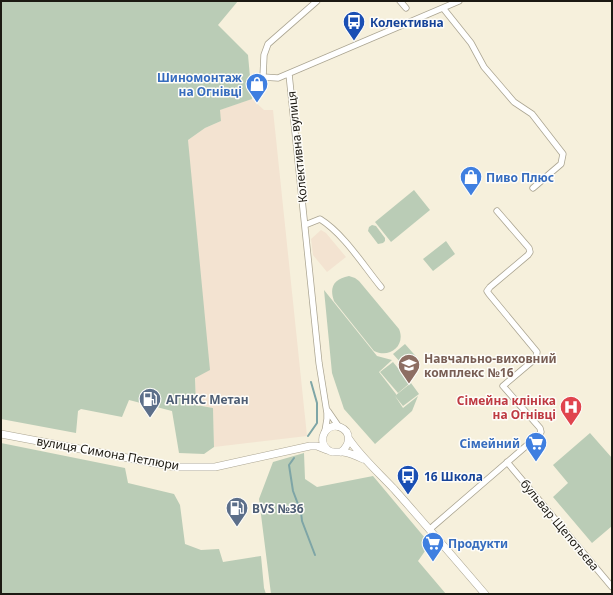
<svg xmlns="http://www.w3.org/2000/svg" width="613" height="595" viewBox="0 0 613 595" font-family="'Noto Sans',sans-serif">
<rect width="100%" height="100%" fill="#f6f0dc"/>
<path fill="#f3e3d1" d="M252,99L264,110H273L307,436L214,447L213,408L196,405L188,140L205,128L221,121L219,110Z
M321,230L326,233L346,257L327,272L313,255L311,239Z"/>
<path fill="#baccb6" d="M1,1H238L218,25L248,55L252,99L220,110L221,121L205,128L188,140L210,370L195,378L196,405L213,408L214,447L204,454L179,453L172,411L129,400L122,417L81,409L78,411L76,433L1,419Z
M414,190L430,210L391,242L375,222Z
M372,225L376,226L385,238V241L383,243L378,244L368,231L369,227Z
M446,241L455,254L433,271L423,259Z
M349,276L355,278L359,281L399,329C406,345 390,359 374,351L334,301C329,287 334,279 349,276Z
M324,290L377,356L392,360L379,372L396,394V395L411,383L419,394L403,406L395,396L403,408L418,396L412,411L375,444L344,409L332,373Z
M405,344L420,361L408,371L393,354Z
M393,362L410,383L398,393L380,372Z
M590,433L612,458V526L592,543L553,497L568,483L553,465Z
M1,443L125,468L128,483L174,494L180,505L185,544L201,550L219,549L223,562L261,556L264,588L266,594H1Z
M304,453L305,479L317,487L373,476L430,544L418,561L446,594H271L259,499L273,462Z"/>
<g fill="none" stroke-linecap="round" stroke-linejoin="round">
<path stroke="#7ea5a6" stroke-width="2" d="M308,436L317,423V403L311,382
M294,458L289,465L293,491L301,512L302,521L315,555"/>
<g stroke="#aba592" stroke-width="7">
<path id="minor" d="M317,1L268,44L264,55L263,77L278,78L459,1
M400,1L406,8
M443,8L471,43L484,67L514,102L532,114L563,154L561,164L533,188
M289,74L319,363L327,413V419L325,431
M305,225L320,219C344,234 363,265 381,287
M328,411L339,427
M507,462L612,587
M430,529L540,434L541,432L540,428L503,386L536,358L537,352L489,294L487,291L490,287L528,255L530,252L529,248L497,211"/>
</g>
<g stroke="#aba592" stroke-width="8">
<path id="tertiary" d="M1,434L175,467H215L310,446H317L327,450
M349,439C361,457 379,473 394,489C425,524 455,559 485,594
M341,452C350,445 352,432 340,427C326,422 316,441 328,450C333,454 337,451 343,452C350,453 357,456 363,459"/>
</g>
<use href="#minor" stroke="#fff" stroke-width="5.5"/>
<use href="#tertiary" stroke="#fff" stroke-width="7"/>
</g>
<defs>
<g id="bus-pin" transform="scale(1.15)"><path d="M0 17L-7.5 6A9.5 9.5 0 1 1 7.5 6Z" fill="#1a4fb4" stroke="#fefdf9"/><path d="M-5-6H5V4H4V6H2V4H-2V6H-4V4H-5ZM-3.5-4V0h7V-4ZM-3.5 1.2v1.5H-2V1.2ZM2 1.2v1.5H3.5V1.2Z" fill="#fff"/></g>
<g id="shop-pin" transform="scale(1.15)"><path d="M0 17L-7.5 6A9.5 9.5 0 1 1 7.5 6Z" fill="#3f7fe0" stroke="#fefdf9"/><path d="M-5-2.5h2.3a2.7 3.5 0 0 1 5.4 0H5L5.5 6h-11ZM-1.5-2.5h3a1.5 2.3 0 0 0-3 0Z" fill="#fff"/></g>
<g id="school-pin" transform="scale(1.15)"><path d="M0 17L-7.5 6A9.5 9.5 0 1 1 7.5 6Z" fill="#8d6e63" stroke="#fefdf9"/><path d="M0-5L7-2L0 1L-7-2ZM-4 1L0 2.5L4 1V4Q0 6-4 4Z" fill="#fff"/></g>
<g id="fuel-pin" transform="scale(1.15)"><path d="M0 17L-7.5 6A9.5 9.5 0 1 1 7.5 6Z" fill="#5c6f8a" stroke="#fefdf9"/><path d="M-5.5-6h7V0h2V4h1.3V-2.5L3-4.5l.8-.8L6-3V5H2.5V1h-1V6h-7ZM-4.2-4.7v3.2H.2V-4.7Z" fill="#fff"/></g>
<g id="hospital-pin" transform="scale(1.15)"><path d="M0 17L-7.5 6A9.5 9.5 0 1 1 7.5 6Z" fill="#e0444e" stroke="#fefdf9"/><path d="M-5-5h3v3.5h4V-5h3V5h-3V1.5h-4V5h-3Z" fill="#fff"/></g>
<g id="supermarket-pin" transform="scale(1.15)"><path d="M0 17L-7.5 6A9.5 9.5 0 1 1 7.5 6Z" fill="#3f7fe0" stroke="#fefdf9"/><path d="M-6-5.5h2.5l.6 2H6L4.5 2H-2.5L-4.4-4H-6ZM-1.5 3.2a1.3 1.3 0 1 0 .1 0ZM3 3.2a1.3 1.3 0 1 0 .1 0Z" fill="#fff"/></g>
</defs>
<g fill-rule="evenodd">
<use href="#bus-pin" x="354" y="22"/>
<use href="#shop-pin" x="257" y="84"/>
<use href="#shop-pin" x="471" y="177"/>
<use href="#school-pin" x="409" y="365"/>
<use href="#fuel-pin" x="150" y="399"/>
<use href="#hospital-pin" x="571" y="407"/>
<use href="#supermarket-pin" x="536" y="443"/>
<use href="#bus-pin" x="408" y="476"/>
<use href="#fuel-pin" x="237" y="508"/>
<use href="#supermarket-pin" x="433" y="543"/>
</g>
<g text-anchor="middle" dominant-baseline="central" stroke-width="3" stroke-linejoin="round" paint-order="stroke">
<g font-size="12" font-weight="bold" fill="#164399" stroke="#fefdf9" text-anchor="start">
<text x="370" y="22">Колективна</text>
<text x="424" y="476">16 Школа</text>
</g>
<g font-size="12" font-weight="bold" fill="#366cbe" stroke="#fefdf9" text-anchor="end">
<text x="242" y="77">Шиномонтаж<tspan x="242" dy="14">на Огнівці</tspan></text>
<text x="486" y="177" text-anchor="start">Пиво Плюс</text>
<text x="520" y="443">Сімейний</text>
<text x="448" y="543" text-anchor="start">Продукти</text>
</g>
<g font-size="12" fill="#1c1912" stroke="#fefdf9">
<text transform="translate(297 147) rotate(-96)">Колективна вулиця</text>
<text transform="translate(108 453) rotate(10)">вулиця Симона Петлюри</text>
<text transform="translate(560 525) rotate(50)">бульвар Щепотьєва</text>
</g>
<g font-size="12" font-weight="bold" fill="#785e54" stroke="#fefdf9" text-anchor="start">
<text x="424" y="358">Навчально-виховний<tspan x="424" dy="14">комплекс №16</tspan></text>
</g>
<g font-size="12" font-weight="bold" fill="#4e5e75" stroke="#fefdf9" text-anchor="start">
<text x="166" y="399">АГНКС Метан</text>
<text x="252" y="508">BVS №36</text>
</g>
<g font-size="12" font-weight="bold" fill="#be3a42" stroke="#fefdf9" text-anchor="end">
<text x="556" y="400">Сімейна клініка<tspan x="556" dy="14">на Огнівці</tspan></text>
</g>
</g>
<rect width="613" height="595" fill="none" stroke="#1c1912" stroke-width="4"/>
</svg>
